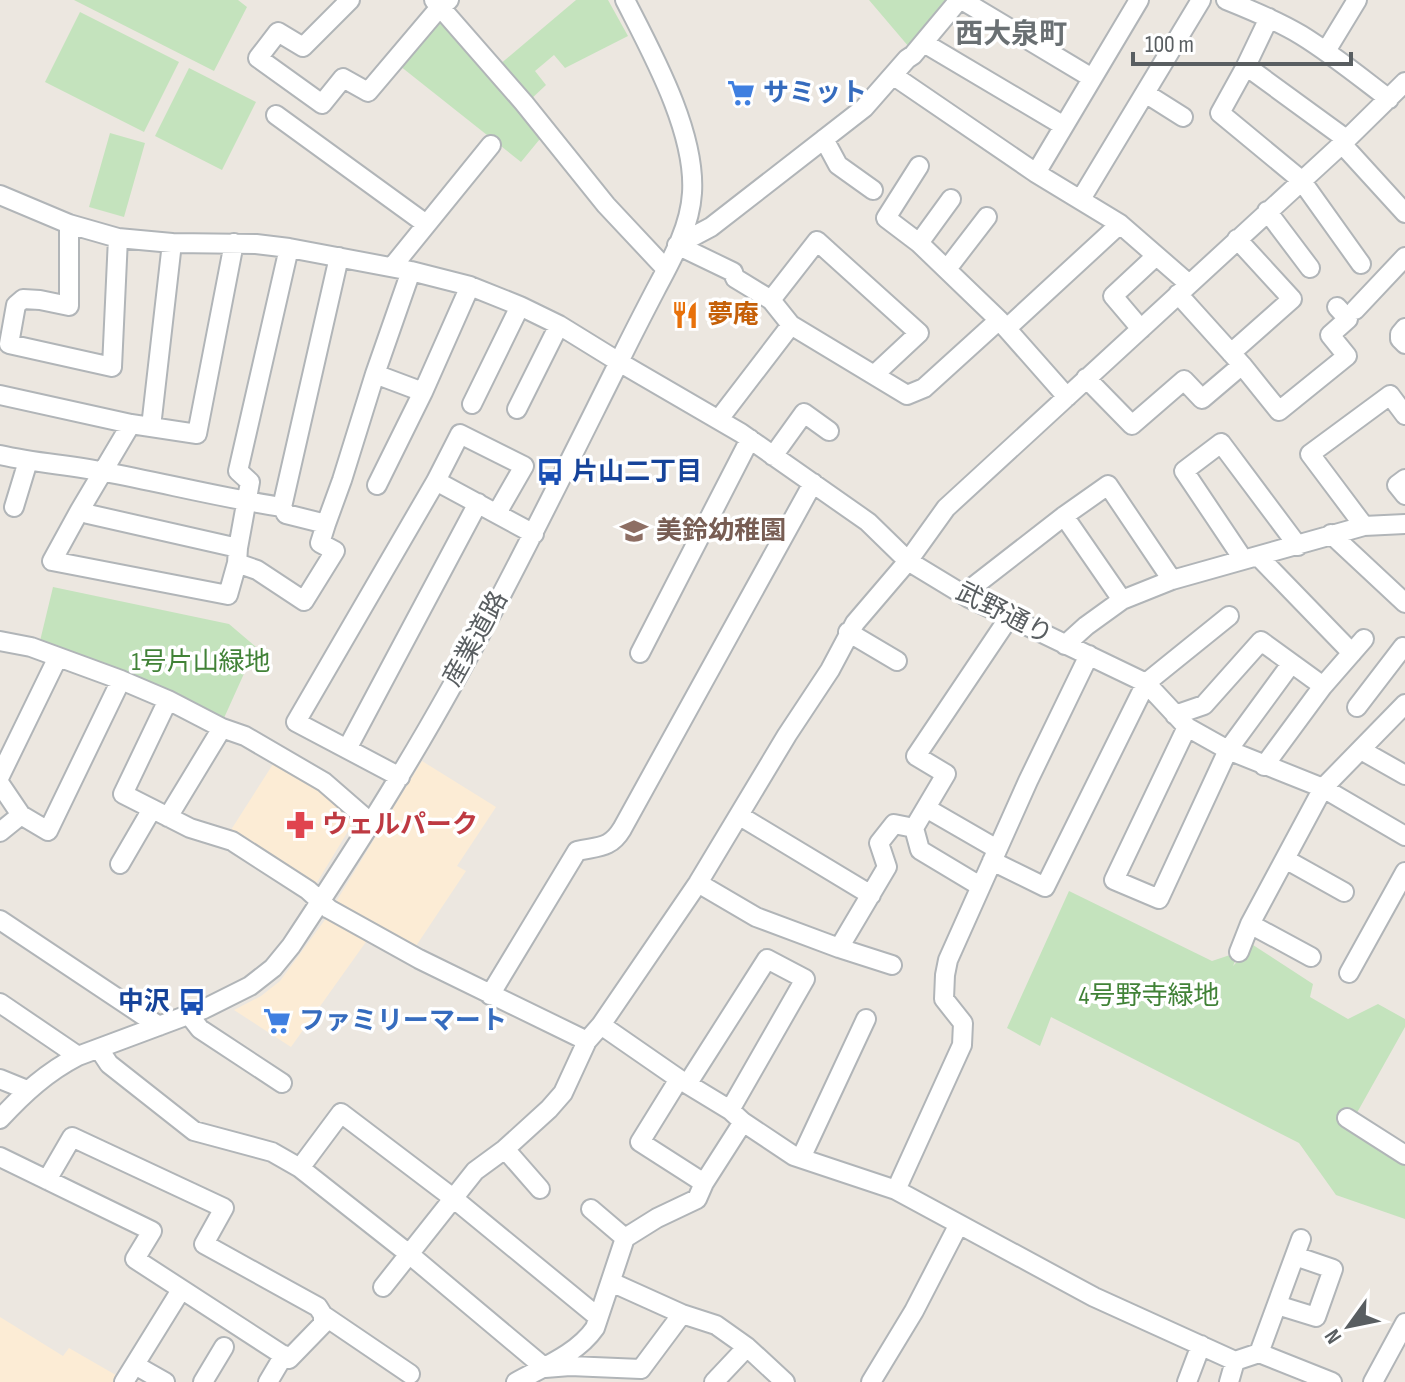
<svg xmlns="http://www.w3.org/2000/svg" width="1405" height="1382" viewBox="0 0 1405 1382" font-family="'Sofia Sans Condensed','Noto Sans JP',sans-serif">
<rect width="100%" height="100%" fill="#ece7e0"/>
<path fill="#fcecd5" d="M275,761L320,787L352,814L353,823L316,884L311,886L229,833Z
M422,761L496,807L457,866L466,871L414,949L334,905Z
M327,917L368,939L291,1047L234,1010L261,996L280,981Z
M0,1317L63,1356L69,1348L121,1378L119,1382H0Z"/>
<path fill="#c4e3bd" d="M74,0H238L247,7L214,71Z
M576,0H608L628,36L565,68L554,55L535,71L546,85L529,101L499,65Z
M869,0H946L909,47Z
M80,12L179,62L144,132L45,82Z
M439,16L544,134L521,162L400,66Z
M189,68L256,102L222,170L155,136Z
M110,133L145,143L124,217L89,207Z
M53,587L229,624L256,647L224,718L40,641Z
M1069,891L1212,961L1239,952L1233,966L1253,945L1313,984L1310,997L1348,1019L1378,1004L1405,1019V1027L1349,1127L1405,1165V1219L1336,1195L1299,1143L1051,1017L1040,1046L1007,1028Z"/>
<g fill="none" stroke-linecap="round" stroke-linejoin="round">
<g stroke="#b1b5b8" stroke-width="22">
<path id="minor" d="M350,0L303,47L278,32L258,58L322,104L343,78L368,92L440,7L449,0
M434,0L524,103L606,205L666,269
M962,0L1092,78
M1226,0C1251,10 1278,21 1301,35C1332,54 1360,77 1389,99
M1269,18L1246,66L1220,113L1301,180L1361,264
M924,43L1064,126
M1326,51L1357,0
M1246,66L1346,139
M894,76L1036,173L1120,224L1189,284
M1145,93L1183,117
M276,115L426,224
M824,139L838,165L873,190
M1342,144L1405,213
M919,166L886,218L919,243
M1036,173L1139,0
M0,195L69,224L118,238L172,243L256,244L289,248L411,271L470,286L520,306L559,325L619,362L741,433L868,522L908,561L969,598L1146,683L1187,727L1228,750L1323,788L1405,836
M951,199L919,243L999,320L1067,397
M1081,199L1201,0
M1267,211L1310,268
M69,224V306L40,300L23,299L16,305L9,344L112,367L118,238
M677,245L733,272L735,278L771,300L791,325L907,395L924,388L999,320
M677,245L711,227L864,108L907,59L913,55L959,0
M392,267L491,145
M947,269L987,217
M1178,294L1242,365L1279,411L1347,356L1330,335L1348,319L1337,307
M771,300L817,241L919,333L875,374
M1355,310L1405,257
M1007,328L1120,224
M1405,328L1400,334V339L1405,344
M1141,329L1113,296L1156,256
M1231,353L1292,299L1237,239
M375,374L423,392
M1086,378L1132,425L1184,380L1202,399L1242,365
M0,395L131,424L197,434L234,243
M472,404L520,306
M517,409L559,325
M719,419L791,325
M131,424L80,510L52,561L228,595L237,563L238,548L250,482L238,471L289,248
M151,427L172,243
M0,455C35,463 70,465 105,472C164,483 222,498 282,507L286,514L326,524L342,480L375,374L411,271
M773,456L804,413L829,431
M1405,479L1397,485L1405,495
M436,481L534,534
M377,485L423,392L470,286
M14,507L28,461
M282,507L339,257
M80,510L88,514L238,548
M1064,516L1122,600
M1364,526L1310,454L1390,395L1405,415
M1331,534L1405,603
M1258,556L1352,653
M1243,559L1184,471L1221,443L1298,546
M237,563L257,570L304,601L335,551L320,543L326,524
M969,598L974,586L1064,516L1108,485L1172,580
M848,632L897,661
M0,641L31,647L121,680L168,700L222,728L245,736L324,782L370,822
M1065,645L1086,626L1122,600L1172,580L1364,526L1405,524
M640,653L750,439
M168,700L123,794L190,828L232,841L308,890L329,909L419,959L587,1041
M1357,707L1403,647
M1175,715L1204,705L1261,641L1323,686
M1187,727L1114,880L1159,899L1228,750L1291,664
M347,749L478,503
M1361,750L1405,775
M1264,766L1323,686L1364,639
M0,776L58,657
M400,777L296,722L436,481L460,434L524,466L497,513
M0,784L21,815L48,831L121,680
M926,808L997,849
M740,816L871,895
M168,817L222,728
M914,828L920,850L980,886
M0,832L21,815
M1285,859L1344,892
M992,861L1045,887L1146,683L1229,616
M120,864L152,809
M698,883L756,917L839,948L892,965
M0,920L159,1026
M1250,924L1311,957
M839,948L887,867L879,843L894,824L914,828L946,774L916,756L1008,619
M1239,952L1250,924L1323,788L1405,704
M1349,973L1405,872
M490,995L577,851C598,846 610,849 622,829L813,483
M0,1003L78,1056
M189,1015L200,1029L282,1083
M601,1025L679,1079L730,1110L743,1122L794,1156L896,1190L1094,1297L1235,1361L1259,1353L1332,1382
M99,1049L109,1064L194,1131L272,1152L300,1168L409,1254L545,1368L570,1366L641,1369
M0,1079L27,1090
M679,1079L640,1142L704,1183
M688,1083L767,959L805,979L730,1110
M1347,1118L1405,1155
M0,1119C24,1093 47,1072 78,1056L204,1009L250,986L273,968L291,946C328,890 365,834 399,777C480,644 548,504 618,364C630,339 643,314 656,289C672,259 690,227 692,193C696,132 652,53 625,0
M505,1149L540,1189
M0,1157L152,1231L135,1259L289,1359L323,1324V1315L318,1307L204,1244L224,1208L72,1137L47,1180
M801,1158L866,1019
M300,1168L341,1113L453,1198L598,1317
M896,1190L962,1045L963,1023L944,999L945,975L948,960L1028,781L1089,655
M591,1209L625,1238
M611,1282L682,1314L716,1325L747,1347L785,1382
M383,1287L475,1171L505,1149L549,1109L563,1093L587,1041L601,1025L698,883L787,735L830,670L855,623L908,561L946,508L1342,144L1405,82
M1277,1305L1316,1317L1333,1269L1295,1256
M323,1315L410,1374
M1259,1353L1301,1239
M135,1365L165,1382
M641,1369L682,1314
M124,1382L181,1290
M203,1382L224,1347
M268,1382L284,1355
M516,1382C543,1367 577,1354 595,1328L625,1238L657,1218L697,1199L704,1183L743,1122
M714,1382L747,1347
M871,1382L914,1311L959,1224
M1187,1382L1201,1345
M1229,1382L1235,1361
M1373,1382L1405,1323"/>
</g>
<use href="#minor" stroke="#fff" stroke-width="18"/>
</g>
<defs>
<g id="supermarket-bare" transform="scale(2.16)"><path d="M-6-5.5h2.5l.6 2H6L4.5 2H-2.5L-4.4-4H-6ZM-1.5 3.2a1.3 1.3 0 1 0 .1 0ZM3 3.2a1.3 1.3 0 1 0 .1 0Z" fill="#3f7fe0" stroke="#fff" stroke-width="2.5" paint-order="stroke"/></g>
<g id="restaurant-bare" transform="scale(2.16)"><path d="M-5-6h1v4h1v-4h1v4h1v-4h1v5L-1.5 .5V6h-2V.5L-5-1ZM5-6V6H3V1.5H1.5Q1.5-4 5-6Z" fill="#e8710a" stroke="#fff" stroke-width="2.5" paint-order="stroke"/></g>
<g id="bus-bare" transform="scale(2.16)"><path d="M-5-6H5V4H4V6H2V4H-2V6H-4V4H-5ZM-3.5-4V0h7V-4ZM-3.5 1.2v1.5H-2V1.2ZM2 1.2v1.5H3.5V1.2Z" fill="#1a4fb4" stroke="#fff" stroke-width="2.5" paint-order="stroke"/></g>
<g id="school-bare" transform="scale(2.16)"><path d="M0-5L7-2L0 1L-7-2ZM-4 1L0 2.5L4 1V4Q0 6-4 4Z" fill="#8d6e63" stroke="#fff" stroke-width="2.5" paint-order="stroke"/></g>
<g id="pharmacy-bare" transform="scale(2.16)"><path d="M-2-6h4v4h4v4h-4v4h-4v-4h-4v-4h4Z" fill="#e0444e" stroke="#fff" stroke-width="2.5" paint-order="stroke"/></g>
</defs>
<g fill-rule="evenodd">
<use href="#supermarket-bare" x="741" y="93"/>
<use href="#restaurant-bare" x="685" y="315"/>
<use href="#bus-bare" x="550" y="472"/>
<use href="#school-bare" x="634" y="531"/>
<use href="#pharmacy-bare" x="300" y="825"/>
<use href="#bus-bare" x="192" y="1002"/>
<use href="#supermarket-bare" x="277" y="1021"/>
</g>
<g text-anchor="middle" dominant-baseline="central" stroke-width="7" stroke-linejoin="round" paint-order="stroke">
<g font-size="26" font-weight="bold" fill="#366cbe" stroke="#fff" text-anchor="start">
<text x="763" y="93">サミット</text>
<text x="299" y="1021">ファミリーマート</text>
</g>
<g font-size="26" font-weight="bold" fill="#c56008" stroke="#fff" text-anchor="start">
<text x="707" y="315">夢庵</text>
</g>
<g font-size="26" font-weight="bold" fill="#164399" stroke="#fff" text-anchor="start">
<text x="572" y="472">片山二丁目</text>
<text x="170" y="1002" text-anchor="end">中沢</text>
</g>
<g font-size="26" font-weight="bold" fill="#785e54" stroke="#fff" text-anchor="start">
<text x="656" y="531">美鈴幼稚園</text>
</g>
<g font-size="26" fill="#595e61" stroke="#fff">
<text transform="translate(1004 614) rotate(27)">武野通り</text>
<text transform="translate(476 639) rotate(-61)">産業道路</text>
</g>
<g font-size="26" fill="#418237" stroke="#fff">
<text x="201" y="662">1号片山緑地</text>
<text x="1149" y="996">4号野寺緑地</text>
</g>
<g font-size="26" font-weight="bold" fill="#be3a42" stroke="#fff" text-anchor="start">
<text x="322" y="825">ウェルパーク</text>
</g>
<g font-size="28" font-weight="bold" fill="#6a7073" stroke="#fff">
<text x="1011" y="34">西大泉町</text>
</g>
</g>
<g transform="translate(1349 1326) rotate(237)" stroke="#ffffff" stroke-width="6" paint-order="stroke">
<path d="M0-6L14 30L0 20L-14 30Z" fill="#595e61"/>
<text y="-12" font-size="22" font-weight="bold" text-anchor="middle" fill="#595e61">N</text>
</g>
<path d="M1133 52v12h218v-12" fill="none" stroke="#595e61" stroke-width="4"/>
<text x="1145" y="52" font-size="24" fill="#595e61" stroke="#ffffff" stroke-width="6" paint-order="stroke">100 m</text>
</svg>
